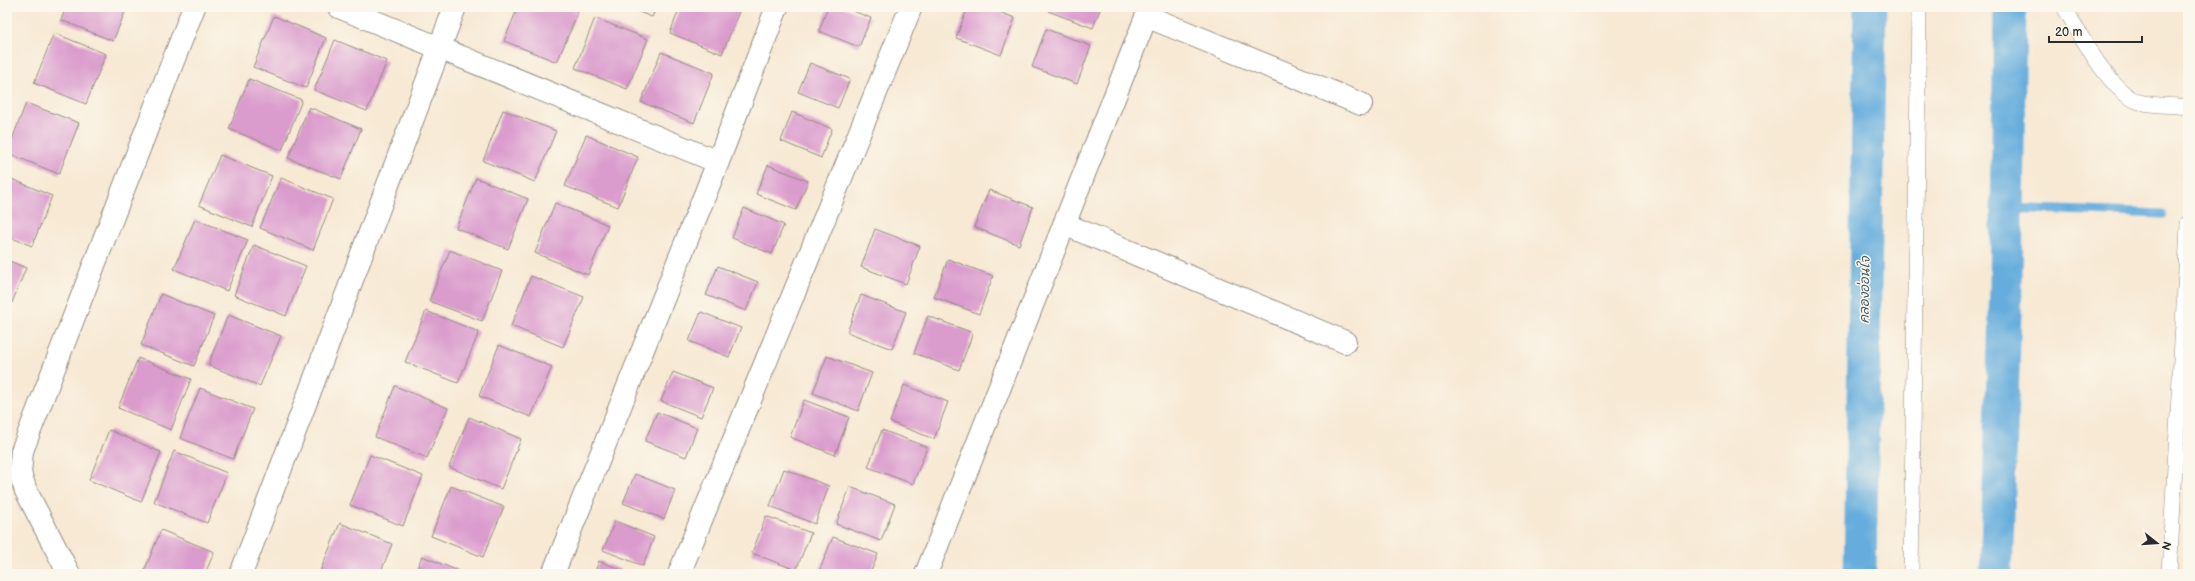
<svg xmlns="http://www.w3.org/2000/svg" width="2195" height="581" viewBox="0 0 2195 581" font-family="'Balsamiq Sans','Playpen Sans Thai',sans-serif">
<rect width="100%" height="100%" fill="#fbf7ec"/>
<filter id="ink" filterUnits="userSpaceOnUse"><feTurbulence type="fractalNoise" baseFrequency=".025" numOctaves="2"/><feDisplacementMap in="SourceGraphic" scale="8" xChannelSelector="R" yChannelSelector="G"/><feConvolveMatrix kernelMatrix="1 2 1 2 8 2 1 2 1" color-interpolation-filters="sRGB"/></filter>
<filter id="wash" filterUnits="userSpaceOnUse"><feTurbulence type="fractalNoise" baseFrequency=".012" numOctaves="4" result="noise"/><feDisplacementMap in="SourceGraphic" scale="16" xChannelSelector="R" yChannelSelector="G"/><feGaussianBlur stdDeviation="0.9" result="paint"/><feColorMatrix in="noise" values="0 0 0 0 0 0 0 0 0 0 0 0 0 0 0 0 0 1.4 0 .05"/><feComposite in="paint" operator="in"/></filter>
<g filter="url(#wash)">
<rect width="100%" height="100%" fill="#f7e9d4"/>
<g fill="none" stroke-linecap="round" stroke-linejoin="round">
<path stroke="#66addd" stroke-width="9" d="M2007,208L2163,214"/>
<path stroke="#66addd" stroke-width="33" d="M1860,574L1870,7
M1996,574L2006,285L2010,7"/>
</g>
<g id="blocks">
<path fill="#da9bcd" d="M66,7H127L113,41L61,20Z
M518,7H566L578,12L557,62L504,41Z
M626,7H657L652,17Z
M680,7H741L722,54L670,33Z
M828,7H843L871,18L859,47L819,31Z
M968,7H986L1015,18L1001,55L956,38Z
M1050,7H1101L1093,28L1048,11Z
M274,16L326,38L306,88L253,67Z
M595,18L648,39L627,89L575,68Z
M1046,29L1091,46L1077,84L1032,67Z
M54,33L106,54L86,104L34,83Z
M335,40L387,61L367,111L314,90Z
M661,52L714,73L694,123L641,102Z
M810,63L850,79L838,108L798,92Z
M249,79L302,100L282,150L229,129Z
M26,103L79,123L59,174L7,153Z
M309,107L361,129L341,179L288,158Z
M503,110L556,131L535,182L483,161Z
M792,112L832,129L821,158L781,141Z
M586,135L638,157L618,207L565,186Z
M220,155L272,176L252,227L199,205Z
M768,165L808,181L796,210L756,194Z
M7,177L52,196L32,246L7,236Z
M281,178L333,199L313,250L260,228Z
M476,178L528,199L508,249L456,228Z
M989,190L1033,207L1019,245L974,227Z
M555,203L608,225L588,275L535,253Z
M744,208L784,225L772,254L732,238Z
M195,219L248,240L227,291L174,269Z
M875,229L920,246L906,284L861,267Z
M254,245L306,266L286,316L234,295Z
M450,250L502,271L482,321L429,301Z
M948,259L993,276L979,314L934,297Z
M7,260L26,268L7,315Z
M718,266L758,282L746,311L706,295Z
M531,276L584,297L563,347L511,326Z
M161,294L214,316L194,366L141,345Z
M861,295L906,312L892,349L847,332Z
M426,311L479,332L458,383L405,362Z
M701,312L741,328L729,357L689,341Z
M228,315L281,336L260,386L208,365Z
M928,316L973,333L959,370L914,353Z
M499,345L552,367L531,417L479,396Z
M827,356L872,373L858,411L813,393Z
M138,358L191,379L171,430L118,408Z
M673,372L713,388L701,417L661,401Z
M904,385L948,402L934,439L890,422Z
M395,386L448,408L427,458L375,437Z
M200,388L253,409L233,459L180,438Z
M804,400L849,417L835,455L790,437Z
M657,412L697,428L686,457L645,441Z
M469,417L521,439L501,489L449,467Z
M109,430L161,452L141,502L89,480Z
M882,430L927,447L913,484L868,467Z
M174,451L227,473L207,523L154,502Z
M370,455L423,476L403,526L350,505Z
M784,469L829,486L815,524L770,506Z
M635,474L675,490L664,519L623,503Z
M451,486L504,507L483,557L431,536Z
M850,487L895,504L881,541L836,524Z
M766,516L811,533L796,570L752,553Z
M615,521L654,537L643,566L603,550Z
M340,523L392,544L380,574H319Z
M161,530L214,552L205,574H143Z
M833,537L878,554L870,574H818Z
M422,556L466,574H415Z
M599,561L632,574H594Z"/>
</g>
</g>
<g filter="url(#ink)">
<use href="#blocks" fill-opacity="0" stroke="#918a80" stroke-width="1"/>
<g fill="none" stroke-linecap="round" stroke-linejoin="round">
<g stroke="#918a80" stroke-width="16">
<path id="lane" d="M2064,7C2080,33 2110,93 2139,102C2154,106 2173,105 2188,107
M2186,270L2188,223
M1911,574L1919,7
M2169,574L2186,270L2188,271"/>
</g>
<g stroke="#918a80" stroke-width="24">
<path id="street" d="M339,7L718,162
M1146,16L1361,104
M1064,224L1345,342
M69,574L26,491L20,473L22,451L194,7
M241,574L455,7
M553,574L718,162L777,7
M679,574L911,7
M926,574L1150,7"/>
</g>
<use href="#lane" stroke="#fff" stroke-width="15"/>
<use href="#street" stroke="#fff" stroke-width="22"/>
</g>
</g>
<g text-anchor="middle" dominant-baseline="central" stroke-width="3" stroke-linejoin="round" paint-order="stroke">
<g font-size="13" font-style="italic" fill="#405869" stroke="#fbf7ec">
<text transform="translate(1865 290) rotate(-89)">คลองอ่อนใจ</text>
</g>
</g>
<rect width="2195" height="581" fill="none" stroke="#fbf7ec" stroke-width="24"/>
<g transform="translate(2157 543) rotate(107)" stroke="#fbf7ec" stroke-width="3" paint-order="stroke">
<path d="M0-3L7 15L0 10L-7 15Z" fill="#2b2b2b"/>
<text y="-6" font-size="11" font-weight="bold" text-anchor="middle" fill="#2b2b2b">N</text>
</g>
<path d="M2049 36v6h93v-6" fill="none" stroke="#2b2b2b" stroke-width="2"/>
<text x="2055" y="36" font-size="12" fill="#2b2b2b" stroke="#fbf7ec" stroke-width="3" paint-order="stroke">20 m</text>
</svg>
